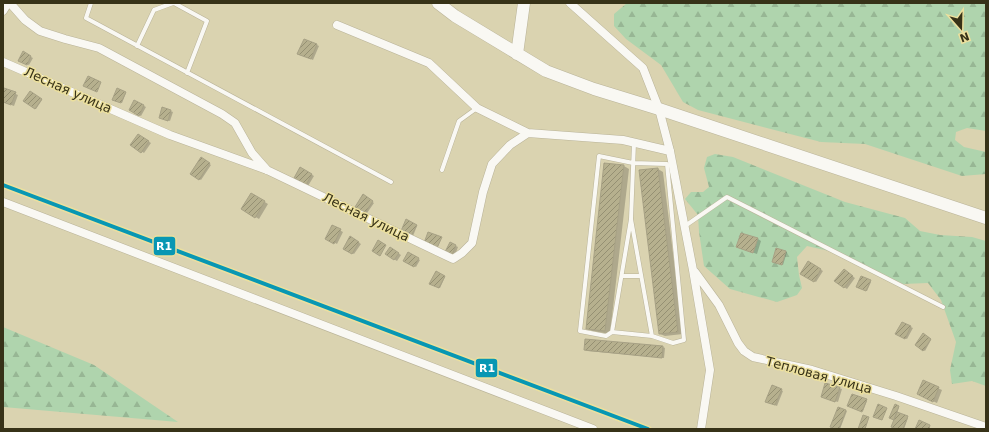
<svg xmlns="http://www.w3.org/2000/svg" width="989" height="432" viewBox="0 0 989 432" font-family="'DejaVu Sans',sans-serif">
<defs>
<pattern id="forest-firs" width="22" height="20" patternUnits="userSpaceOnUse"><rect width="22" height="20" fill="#afd4ad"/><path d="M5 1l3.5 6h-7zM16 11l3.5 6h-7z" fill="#97b694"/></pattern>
<pattern id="building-hatch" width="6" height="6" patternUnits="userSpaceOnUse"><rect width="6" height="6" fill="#b6b08e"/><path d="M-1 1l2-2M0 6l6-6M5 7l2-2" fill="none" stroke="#959073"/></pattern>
</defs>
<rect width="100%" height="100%" fill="#dad3b0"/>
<path fill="url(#forest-firs)" d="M627,3H986V131L967,128L956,132L955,140L964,147L986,152V174L962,176L865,144L821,142L698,110L683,102L661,65L626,39L614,26V14Z
M715,154L733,157L845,202L905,218L920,231L940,235L972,237L986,241V386L972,381L952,384L950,370L956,342L941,300L928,283L903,284L842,254L807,246L797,257L799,275L802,288L797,295L777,302L730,289L704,266L699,232L698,215L685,199L691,192H703L709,187L704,168L707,157Z
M3,327L94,365L178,422L3,407Z"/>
<path fill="#0003" d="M317,45L319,46L313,60L301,55Z
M23,53L33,58L29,65L19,60Z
M4,89L18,95L14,106L3,102V93Z
M118,89L126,93L122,103L114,99Z
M30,92L42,100L36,109L24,101Z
M135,101L146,107L141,116L130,110Z
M163,108L173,112L170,121L162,118Z
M138,135L151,143L144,153L132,145Z
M202,159L211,165L201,180L191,174Z
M624,166L629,169L610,334L592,331L587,328Z
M300,168L314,176L308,186L295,178Z
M658,169L663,172L683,334L665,336L660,334Z
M252,194L268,204L259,219L242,209Z
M363,196L374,203L367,213L356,207Z
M407,221L417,226L413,236L402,230Z
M332,226L343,232L337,244L326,238Z
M350,237L361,244L354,254L344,248Z
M758,239L761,241L757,254L737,247Z
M450,243L458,247L455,255L449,252Z
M390,248L401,255L397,261L386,254Z
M776,249L787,252L783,265L773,261Z
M408,253L420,260L416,267L404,260Z
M808,262L823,271L816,282L802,274Z
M846,272L855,278L847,289L844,287Z
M436,273L445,277L440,288L431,283Z
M862,277L871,282L867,291L857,286Z
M902,323L913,328L907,339L897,334Z
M923,335L931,340L925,351L916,345Z
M586,340L663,347L665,348L664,358L587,351L585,350Z
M924,382L942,390L937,403L922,396Z
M839,388L842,389L838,402L824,398Z
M781,390L783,391L777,406L769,403Z
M852,395L867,401L863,411L848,406Z
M895,406L899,407L897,413L908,418L904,429H899L895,420Z
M839,408L847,411L840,429H837Z"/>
<path fill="url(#building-hatch)" stroke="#a7a185" d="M304,39L317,44L311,59L297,54Z
M23,51L31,56L27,65L18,61Z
M88,76L101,82L97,92L83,86Z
M4,88L16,92L11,105L3,102V90Z
M117,88L126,92L121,103L112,100Z
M30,91L42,99L35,109L23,101Z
M134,100L144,105L139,116L129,110Z
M162,107L171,110L168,121L159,118Z
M138,134L149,141L141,153L130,145Z
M201,157L210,163L199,180L190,174Z
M604,163L624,165L605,331L586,329Z
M300,167L312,174L306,185L294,178Z
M658,168L678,332L659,334L639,170Z
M251,193L265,201L255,218L241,209Z
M363,194L373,201L365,213L355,207Z
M406,219L417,225L411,236L401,231Z
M332,225L341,229L334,244L325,239Z
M428,232L442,237L437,248L424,243Z
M741,233L758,238L753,253L736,247Z
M350,236L359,242L352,254L343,249Z
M378,240L386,245L380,256L372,251Z
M450,242L456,245L452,255L445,252Z
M390,247L399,253L394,260L385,254Z
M776,248L786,251L782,265L772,262Z
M408,252L419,258L414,267L403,261Z
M808,261L821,269L814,282L800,274Z
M844,269L853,276L844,288L834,281Z
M436,271L445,276L439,288L429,284Z
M861,276L871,280L866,291L856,287Z
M902,322L911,326L905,339L895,334Z
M923,333L931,339L923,351L915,345Z
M585,339L663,346L662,358L584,350Z
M923,380L939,387L933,402L917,394Z
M825,383L840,387L835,402L821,397Z
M772,385L782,389L775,405L765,402Z
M852,394L867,399L862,412L847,406Z
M878,404L887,408L882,420L873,417Z
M895,404L899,406L894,420L889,418Z
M838,407L846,410L839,429H835L830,427Z
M897,412L908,416L903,429H897L891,427Z
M863,415L869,417L865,429H858Z
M919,420L930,425L929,429H915Z"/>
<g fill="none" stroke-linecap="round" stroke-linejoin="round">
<g stroke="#b9b398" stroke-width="5">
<path id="lane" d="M91,3L86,18L391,182
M174,3L207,21L187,73
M137,46L154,10L173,3
M442,170L459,121L477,108
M631,219L652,336L612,332L631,219L634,143
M685,226L727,197L943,307
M622,276H641
M612,332L606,336L580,331L599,156L633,163L667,164L684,340L673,343L652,336"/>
</g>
<g stroke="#b9b398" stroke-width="9">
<path id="street" d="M10,3L25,20L40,31L65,39L99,48L222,114L235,123L252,153L267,170
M570,3L643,68L659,109L670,151L693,270L710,370L701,429
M3,11L8,3
M337,25L429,63L477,108L528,133
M3,62L170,135L267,170L453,259L462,253L472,243L483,192L492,164L510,145L528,133L623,140L670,151
M3,202L593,429
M695,272L719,305L738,343L744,351L753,357L812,370L896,396L986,427"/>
</g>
<g stroke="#b9b398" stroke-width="13">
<path id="secondary" d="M438,3L455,16L546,71L594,89L659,109L986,218
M517,54L524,3"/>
</g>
<use href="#lane" stroke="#f9f8f3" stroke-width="4"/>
<use href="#street" stroke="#f9f8f3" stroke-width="8"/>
<use href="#secondary" stroke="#f9f8f3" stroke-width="12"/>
<g stroke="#ece09e" stroke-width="7">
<path id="rail-1" d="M3,185L648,429"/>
</g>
<use href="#rail-1" stroke="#0897b3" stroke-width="4"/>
</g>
<g text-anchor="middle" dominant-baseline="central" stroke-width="3" stroke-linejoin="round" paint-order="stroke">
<g font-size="13" fill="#373218" stroke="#ece09e">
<text transform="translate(68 90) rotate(24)">Лесная улица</text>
<text transform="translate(366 217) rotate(26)">Лесная улица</text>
<text transform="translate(819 375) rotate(15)">Тепловая улица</text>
</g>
</g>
<g stroke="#ece09e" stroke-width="1.5">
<rect x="153" y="236" width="23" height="20" rx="4" fill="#0897b3"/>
<rect x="475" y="358" width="23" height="20" rx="4" fill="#0897b3"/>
</g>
<g font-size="11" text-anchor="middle" font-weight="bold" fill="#fff">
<text x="164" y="250">R1</text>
<text x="487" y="372">R1</text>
</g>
<rect width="989" height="432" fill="none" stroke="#373218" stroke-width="8"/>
<g transform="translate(961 28) rotate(160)" stroke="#ece09e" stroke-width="3" paint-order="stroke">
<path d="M0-3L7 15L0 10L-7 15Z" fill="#373218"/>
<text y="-6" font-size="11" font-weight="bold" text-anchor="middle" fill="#373218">N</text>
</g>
</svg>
